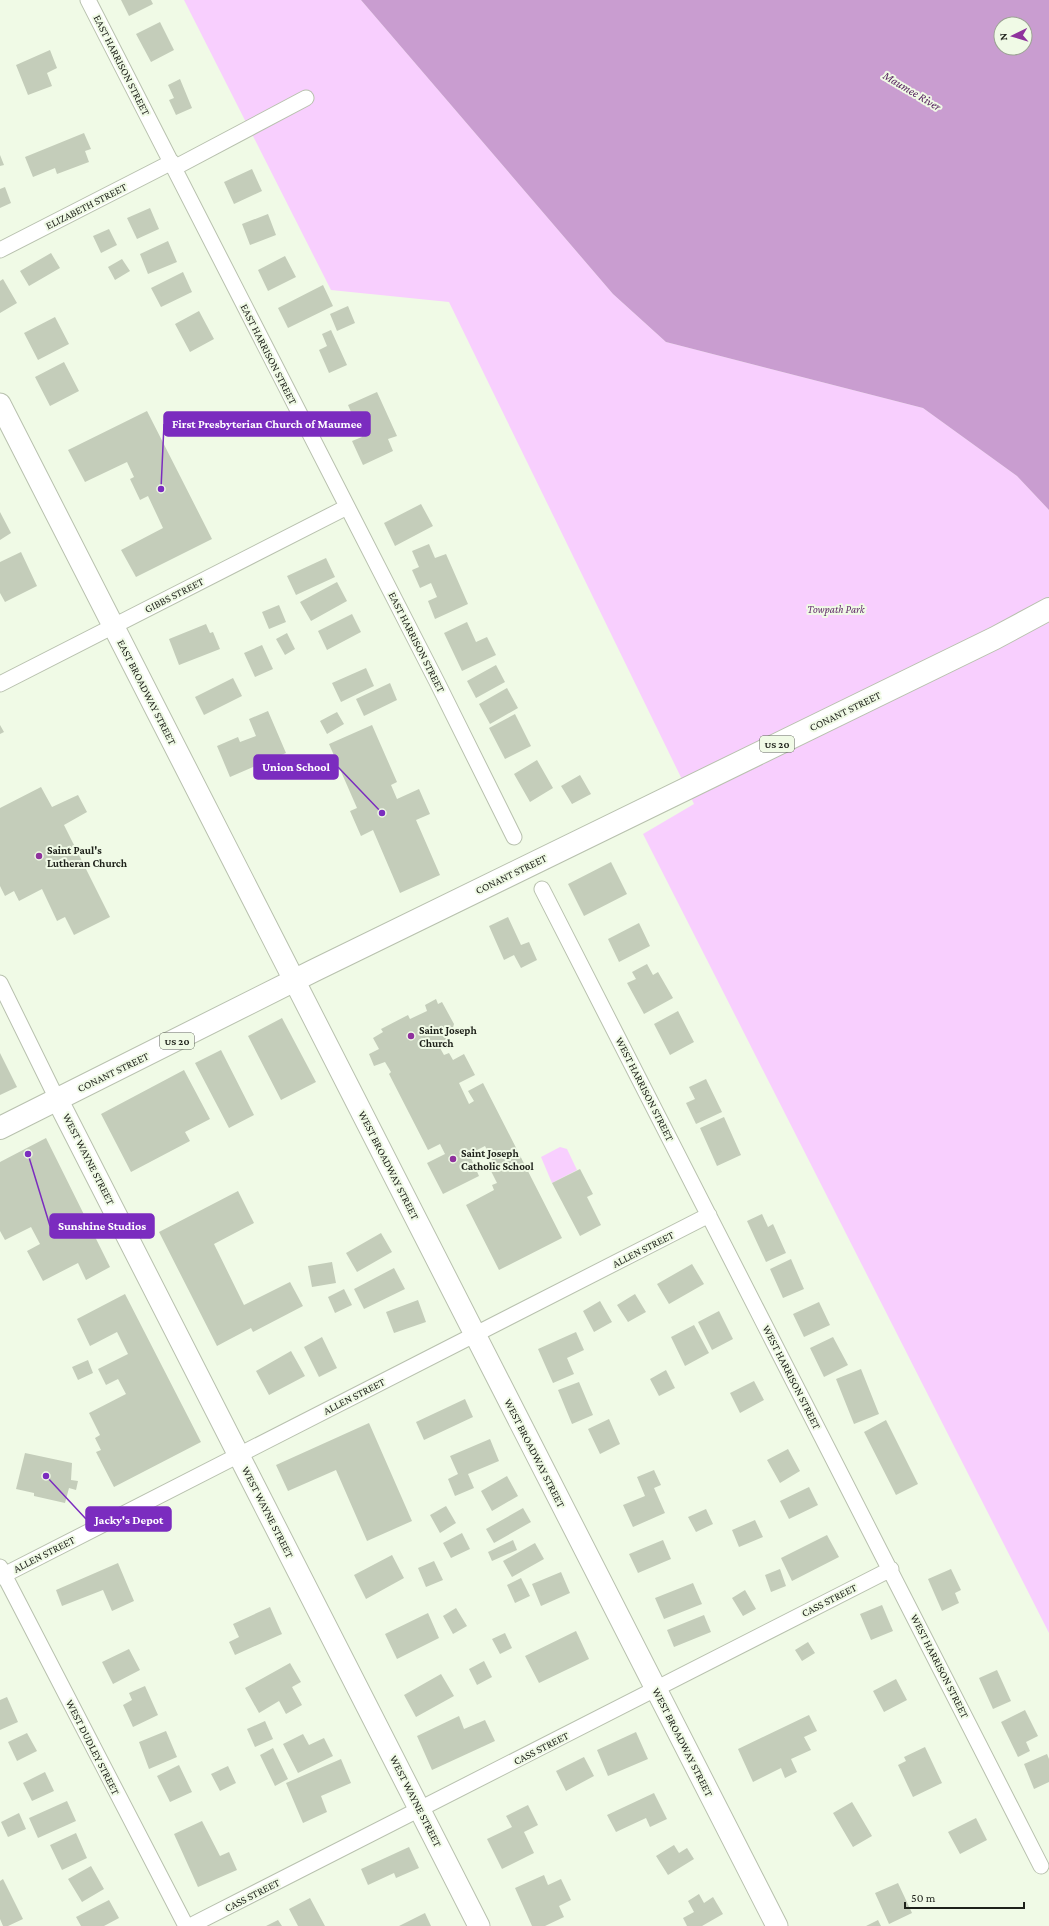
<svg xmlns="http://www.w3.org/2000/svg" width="1049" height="1926" viewBox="0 0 1049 1926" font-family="'Crimson Pro',serif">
<rect width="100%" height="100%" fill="#f0fae6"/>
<path fill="#f8cffe" d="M184,0H361L613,294L666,342L923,408L1017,476L1049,510V1633L643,834L694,804L449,302L331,290Z
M560,1147L567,1149L577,1170L552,1183L541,1157Z"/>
<path fill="#c99dd0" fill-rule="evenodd" d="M361,0H1049V510L1017,476L923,408L666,342L613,294ZM1001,24H1025V48H1001Z"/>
<path fill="#c4cdba" d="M121,0H151L153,4L129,16Z
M160,22L174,50L151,62L136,34Z
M50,50L57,68L47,73L52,86L28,95L16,65Z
M180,79L192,108L176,115L169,100L174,98L168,85Z
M84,133L91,149L85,151L89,162L57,174L55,168L33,177L25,157Z
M0,155L4,165L0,166Z
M252,169L262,191L234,204L224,182Z
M5,187L11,203L0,208V189Z
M150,208L159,229L137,239L127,218Z
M268,214L276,235L250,245L242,224Z
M109,229L117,245L101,253L93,236Z
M168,241L177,262L148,274L140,254Z
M51,253L60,268L29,286L20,271Z
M285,256L296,277L268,291L258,270Z
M122,259L130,271L115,280L108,267Z
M183,272L192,292L161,307L151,288Z
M3,279L17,303L0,313V281Z
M323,285L333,306L288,328L278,308Z
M348,306L355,323L337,331L330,314Z
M199,311L214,339L190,352L175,324Z
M55,317L69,344L38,360L24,333Z
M331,330L347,365L329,373L319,350L327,346L322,334Z
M64,362L79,391L50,406L35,377Z
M377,392L397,436L388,439L393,451L363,465L352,441L362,437L348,405Z
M147,411L212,539L136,577L121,550L163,528L148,496L140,500L130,479L134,477L127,462L85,482L68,450Z
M421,504L433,526L395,546L384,523Z
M0,512L11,533L0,540Z
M429,544L435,558L446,554L468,604L435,619L428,601L437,597L431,583L420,588L412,570L419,567L412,551Z
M21,552L37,586L5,602L0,593V562Z
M326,558L335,577L296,595L287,576Z
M337,582L347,601L311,621L300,602Z
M279,605L286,622L269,629L262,612Z
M352,614L361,632L327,650L318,631Z
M467,622L476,642L487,637L496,655L462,671L444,633Z
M206,624L210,633L213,632L220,649L179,665L169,639Z
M287,633L295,649L285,655L276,639Z
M262,645L273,669L255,677L244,653Z
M496,665L505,682L476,698L467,681Z
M366,668L374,686L341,702L332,683Z
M233,678L242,696L204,715L195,697Z
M390,683L397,700L364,716L356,699Z
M507,688L518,708L490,724L479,704Z
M268,711L286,753L230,777L217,746L238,737L240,742L256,736L249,719Z
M337,712L344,724L327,734L320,721Z
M515,714L531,746L505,759L489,728Z
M0,725L4,732L0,734Z
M372,725L397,782L391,785L397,799L419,789L430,814L416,820L440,875L400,893L373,830L361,836L350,811L357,808L329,744Z
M537,760L553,788L530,802L514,774Z
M580,775L591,794L572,804L561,786Z
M41,787L52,807L78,795L87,812L64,825L110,917L74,935L65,917L57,921L42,889L19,901L14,891L5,896L0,886V808Z
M611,862L627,894L584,916L568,884Z
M508,917L521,945L529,942L537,960L521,968L514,955L504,960L489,926Z
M639,923L650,946L619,962L608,939Z
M647,964L653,975L658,972L673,998L644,1014L627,983L636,979L632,972Z
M436,999L438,1004L442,1002L454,1024L452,1031L446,1035L450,1043L440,1048L444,1055L449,1053L453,1060L464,1054L475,1075L459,1083L469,1104L474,1101L468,1091L483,1083L562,1238L499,1270L466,1205L494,1190L492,1185L497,1183L489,1167L494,1164L485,1146L469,1154L479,1176L443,1194L427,1163L445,1154L440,1144L428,1150L389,1074L391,1072L385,1062L374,1066L369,1054L379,1049L373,1038L383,1032L381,1029L408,1015L410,1019L427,1011L425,1005Z
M678,1011L694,1042L670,1055L654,1024Z
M282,1018L316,1082L281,1100L248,1036Z
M221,1050L254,1115L229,1128L195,1063Z
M0,1053L17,1087L0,1095Z
M184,1070L210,1119L185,1132L190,1141L131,1172L101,1114Z
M706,1079L722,1112L696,1124L686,1103L695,1099L689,1087Z
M724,1117L741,1155L717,1166L700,1128Z
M46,1138L110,1267L86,1280L78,1263L43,1281L27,1251L40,1244L31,1227L5,1240L0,1231V1162Z
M580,1169L593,1194L587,1197L601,1225L580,1236L552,1183Z
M238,1191L254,1223L214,1244L244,1305L290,1282L303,1306L253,1332L251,1328L217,1346L159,1232Z
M762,1214L768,1227L773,1224L786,1253L766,1262L747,1221Z
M381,1233L392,1252L357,1272L346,1253Z
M791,1259L804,1289L783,1298L770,1269Z
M332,1262L336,1283L312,1287L308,1266Z
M692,1264L704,1284L669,1304L657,1284Z
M394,1268L405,1289L364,1309L354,1289Z
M344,1289L352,1305L335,1313L328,1297Z
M125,1294L201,1442L114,1487L96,1452L101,1450L95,1438L100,1435L89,1413L126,1394L118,1379L106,1385L98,1369L128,1354L117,1332L90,1346L77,1319Z
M635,1294L646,1312L628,1322L617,1305Z
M418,1300L426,1322L394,1333L386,1312Z
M600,1301L612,1322L594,1332L583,1311Z
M819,1302L830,1325L804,1337L793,1314Z
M719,1311L733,1339L712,1350L698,1322Z
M694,1325L709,1353L685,1366L671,1337Z
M576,1332L584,1350L567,1358L574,1374L553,1383L538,1349Z
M322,1337L337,1368L319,1377L304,1347Z
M833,1337L848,1365L824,1377L810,1348Z
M291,1351L305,1376L269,1395L256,1371Z
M88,1360L93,1373L78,1380L72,1367Z
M861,1369L879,1414L854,1424L836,1379Z
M666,1370L675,1388L659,1396L650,1379Z
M754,1381L764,1400L740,1413L730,1393Z
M579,1382L593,1415L572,1424L558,1390Z
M465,1399L473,1417L424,1440L416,1422Z
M609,1419L620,1444L600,1454L588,1429Z
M886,1420L918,1484L896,1495L864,1432Z
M369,1423L412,1521L367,1541L336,1470L288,1491L276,1465Z
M490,1439L499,1461L468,1474L474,1488L455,1496L448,1479L458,1474L450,1456Z
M788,1449L800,1471L780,1483L767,1460Z
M25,1453L72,1463L71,1480L78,1481L76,1490L69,1488L65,1503L34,1496V1493L16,1489Z
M654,1470L661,1485L654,1488L665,1513L633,1527L623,1505L645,1496L637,1477Z
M507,1476L518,1496L492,1511L481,1491Z
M809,1487L818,1505L789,1519L780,1501Z
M446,1506L456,1523L440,1533L430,1515Z
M523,1508L531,1522L494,1543L486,1529Z
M706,1509L713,1524L696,1532L688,1517Z
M755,1520L763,1537L739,1547L732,1530Z
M462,1533L470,1549L451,1558L443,1543Z
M827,1535L839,1557L792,1581L781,1558Z
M513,1540L517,1550L492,1561L488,1552Z
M663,1540L671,1559L638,1573L629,1554Z
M535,1543L544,1559L512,1577L503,1561Z
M392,1555L404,1578L366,1599L354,1575Z
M434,1561L443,1580L426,1587L418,1568Z
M118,1563L134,1601L112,1611L103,1590L62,1606L56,1590Z
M780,1569L786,1586L771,1592L765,1575Z
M951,1569L961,1590L955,1593L959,1603L942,1611L928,1579Z
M561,1572L570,1593L541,1606L532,1584Z
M521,1578L530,1596L515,1603L507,1585Z
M693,1583L702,1604L664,1619L655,1598Z
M745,1590L756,1609L743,1616L732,1598Z
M882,1605L893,1631L871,1640L860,1614Z
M270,1607L282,1634L235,1655L229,1642L239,1637L233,1624Z
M456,1608L467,1626L453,1634L443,1616Z
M428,1613L439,1638L397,1659L385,1634Z
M704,1615L711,1632L674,1647L667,1630Z
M576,1631L589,1659L539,1683L525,1656Z
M505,1633L512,1648L500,1654L492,1639Z
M808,1642L815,1653L802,1661L795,1650Z
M129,1649L140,1670L113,1684L102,1662Z
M484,1661L492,1677L477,1685L469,1669Z
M290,1663L301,1682L292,1687L302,1705L286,1714L279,1701L259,1713L245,1688Z
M997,1670L1011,1701L993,1709L979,1678Z
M441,1674L454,1696L416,1717L404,1695Z
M896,1679L907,1700L884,1712L873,1691Z
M145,1686L158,1715L133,1727L123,1705L132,1700L129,1693Z
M7,1697L18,1722L0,1730V1700Z
M1025,1710L1038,1736L1026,1742L1030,1751L1018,1757L1001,1722Z
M809,1715L817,1731L804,1737L811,1750L791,1759L797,1772L785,1778L781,1768L753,1782L738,1749Z
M459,1716L464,1729L485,1720L495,1741L432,1770L417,1736Z
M265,1721L273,1739L255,1747L247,1729Z
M166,1731L177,1757L149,1769L139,1742Z
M636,1732L648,1759L608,1776L597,1750Z
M27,1733L37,1751L17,1761L8,1742Z
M303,1734L309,1745L324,1738L333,1756L298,1773L283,1744Z
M925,1747L942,1783L913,1797L898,1765L906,1761L904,1757Z
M273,1748L288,1779L275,1786L260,1755Z
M1047,1754L1049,1759V1782L1034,1789L1024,1764Z
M584,1757L594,1776L566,1791L556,1771Z
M341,1759L351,1783L321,1796L327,1812L303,1823L286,1783Z
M179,1765L192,1792L170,1802L157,1776Z
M228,1766L236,1783L220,1791L211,1774Z
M45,1772L54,1791L32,1801L23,1783Z
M654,1793L667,1819L650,1827L646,1818L616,1832L607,1815Z
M67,1801L76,1821L38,1838L29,1818Z
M852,1802L872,1836L853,1847L833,1813Z
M528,1805L538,1825L524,1832L534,1853L502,1869L487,1839L512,1827L506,1816Z
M19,1813L26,1829L8,1837L1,1822Z
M976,1818L987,1840L960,1854L948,1832Z
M202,1821L220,1856L229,1852L237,1870L198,1887L174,1834Z
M76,1833L87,1858L62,1870L50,1845Z
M674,1845L679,1853L687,1848L694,1859L668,1875L656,1856Z
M409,1847L419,1868L396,1878L394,1873L368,1885L361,1869Z
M91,1866L104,1889L82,1902L68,1879Z
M544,1875L548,1885L561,1879L571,1900L559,1906L564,1917L545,1926H532L515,1888Z
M3,1879L23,1919L8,1926H3L0,1919V1881Z
M898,1883L912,1913L889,1924L875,1893Z
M699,1894L704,1903L713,1897L723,1914L702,1926H687L683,1918L694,1912L688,1901Z
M310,1898L325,1926H298L289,1909Z
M109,1900L119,1918L104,1926H81L76,1917Z
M425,1913L431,1926H399Z
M278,1920L282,1926H266Z
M878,1920L881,1926H866Z"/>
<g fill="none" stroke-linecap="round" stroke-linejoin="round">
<g stroke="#b8c1ae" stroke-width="17">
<path id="street" d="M88,0L438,684L514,837
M174,168L306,98
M0,250L172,162
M0,684L347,507
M542,889L1041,1866
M0,983L57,1099
M0,1567L186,1926
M0,1577L709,1215
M190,1926L891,1569"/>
</g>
<g stroke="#b8c1ae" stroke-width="23">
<path id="secondary" d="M0,404L777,1926
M57,1099L479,1926"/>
</g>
<g stroke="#b8c1ae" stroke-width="24">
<path id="primary" d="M0,1128L313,971L995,638L1049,609"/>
</g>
<use href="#street" stroke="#fff" stroke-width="15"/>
<use href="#secondary" stroke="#fff" stroke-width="21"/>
<use href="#primary" stroke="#fff" stroke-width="22"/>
</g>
<g fill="#8f329d" stroke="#f0fae6" stroke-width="1.5">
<circle cx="39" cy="856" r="4"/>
<circle cx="411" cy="1036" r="4"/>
<circle cx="453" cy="1159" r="4"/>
</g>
<g text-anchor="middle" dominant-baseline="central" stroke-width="4" stroke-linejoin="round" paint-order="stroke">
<g fill="#f0fae6" stroke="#5d6257" stroke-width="1">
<rect x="760" y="736" width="34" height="16" rx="3"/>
<rect x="160" y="1033" width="34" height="16" rx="3"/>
</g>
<g font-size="10" font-weight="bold" fill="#1e211a">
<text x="777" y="744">US 20</text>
<text x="177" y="1041">US 20</text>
</g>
<g font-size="11" fill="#1e211a" stroke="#f0fae6">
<text transform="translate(122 65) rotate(63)">EAST HARRISON STREET</text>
<text transform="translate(86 206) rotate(-27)">ELIZABETH STREET</text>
<text transform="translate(269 354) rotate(63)">EAST HARRISON STREET</text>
<text transform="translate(174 595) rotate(-27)">GIBBS STREET</text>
<text transform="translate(417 642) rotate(63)">EAST HARRISON STREET</text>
<text transform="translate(147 692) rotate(63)">EAST BROADWAY STREET</text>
<text transform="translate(845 711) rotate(-26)">CONANT STREET</text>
<text transform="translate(511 874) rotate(-26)">CONANT STREET</text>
<text transform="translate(113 1072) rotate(-26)">CONANT STREET</text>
<text transform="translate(645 1089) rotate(63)">WEST HARRISON STREET</text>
<text transform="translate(89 1159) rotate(63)">WEST WAYNE STREET</text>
<text transform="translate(389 1165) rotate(63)">WEST BROADWAY STREET</text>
<text transform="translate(643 1249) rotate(-27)">ALLEN STREET</text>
<text transform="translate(792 1377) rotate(63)">WEST HARRISON STREET</text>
<text transform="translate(354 1396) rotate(-27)">ALLEN STREET</text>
<text transform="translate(535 1453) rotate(63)">WEST BROADWAY STREET</text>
<text transform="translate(268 1512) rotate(63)">WEST WAYNE STREET</text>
<text transform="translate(44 1554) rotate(-27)">ALLEN STREET</text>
<text transform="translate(829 1600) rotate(-27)">CASS STREET</text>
<text transform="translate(940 1666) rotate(63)">WEST HARRISON STREET</text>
<text transform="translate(683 1742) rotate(63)">WEST BROADWAY STREET</text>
<text transform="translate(93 1747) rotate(63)">WEST DUDLEY STREET</text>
<text transform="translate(541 1748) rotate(-27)">CASS STREET</text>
<text transform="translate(416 1801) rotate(63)">WEST WAYNE STREET</text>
<text transform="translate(252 1895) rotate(-27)">CASS STREET</text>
</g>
<g font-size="11" font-style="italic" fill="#632e6b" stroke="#f0fae6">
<text x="836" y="609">Towpath Park</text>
</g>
<g font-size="11" font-weight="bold" fill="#1e211a" stroke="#f0fae6" text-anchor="start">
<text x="47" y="850">Saint Paul's<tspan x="47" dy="13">Lutheran Church</tspan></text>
<text x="419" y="1030">Saint Joseph<tspan x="419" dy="13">Church</tspan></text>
<text x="461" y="1153">Saint Joseph<tspan x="461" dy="13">Catholic School</tspan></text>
</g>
<g font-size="12" font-style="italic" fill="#541f5c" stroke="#f0fae6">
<text transform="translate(912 91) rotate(31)">Maumee River</text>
</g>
</g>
<path fill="none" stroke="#7b2cbf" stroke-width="1.5" d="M161 489L164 424M382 813L338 767M28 1154L50 1226M46 1476L86 1519"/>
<g fill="#7b2cbf" stroke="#f0fae6" stroke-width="1.5">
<circle cx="161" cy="489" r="4"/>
<circle cx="382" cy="813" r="4"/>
<circle cx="28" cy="1154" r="4"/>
<circle cx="46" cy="1476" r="4"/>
</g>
<g fill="#7b2cbf" stroke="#7b2cbf" stroke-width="1.5">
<rect x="164" y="412" width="206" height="24" rx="4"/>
<rect x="254" y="755" width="84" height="24" rx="4"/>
<rect x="50" y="1214" width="104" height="24" rx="4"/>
<rect x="86" y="1507" width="85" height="24" rx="4"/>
</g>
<g font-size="12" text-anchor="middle" font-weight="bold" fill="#fff">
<text x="267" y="428">First Presbyterian Church of Maumee</text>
<text x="296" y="771">Union School</text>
<text x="102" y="1230">Sunshine Studios</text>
<text x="129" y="1524">Jacky's Depot</text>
</g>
<g transform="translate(1013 36) rotate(265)"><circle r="19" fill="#f0fae6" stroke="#9ca394"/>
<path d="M0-3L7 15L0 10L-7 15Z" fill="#8f329d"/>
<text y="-6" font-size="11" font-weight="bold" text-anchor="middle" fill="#1e211a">N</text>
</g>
<path d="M905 1902v6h119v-6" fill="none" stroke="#1e211a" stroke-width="2"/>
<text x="911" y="1902" font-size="12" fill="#1e211a" stroke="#f0fae6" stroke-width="3" paint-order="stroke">50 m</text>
</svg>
